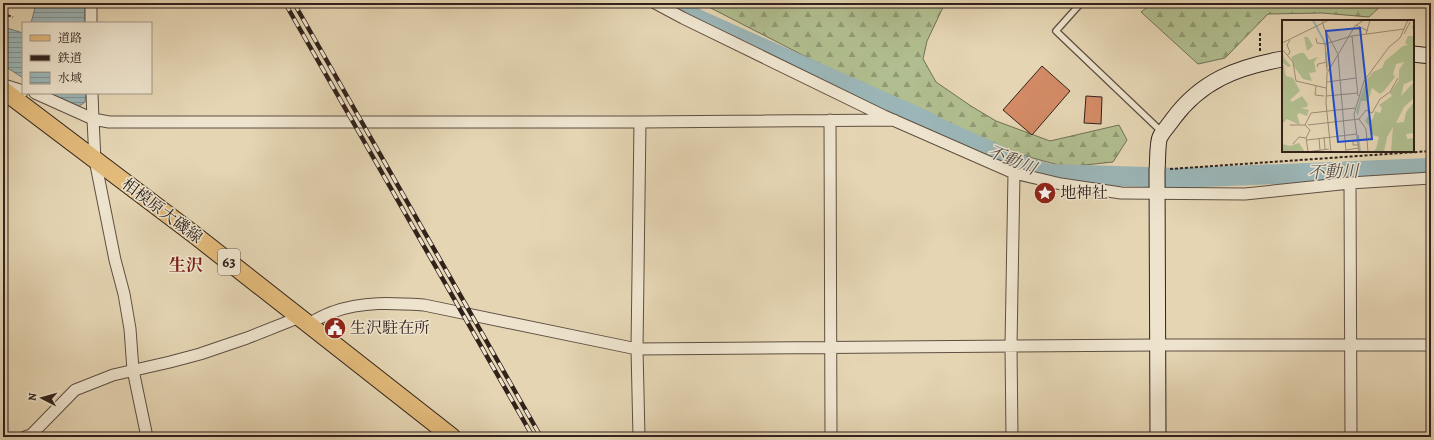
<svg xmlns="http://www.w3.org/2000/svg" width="1434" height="440" viewBox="0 0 1434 440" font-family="Alegreya,'Noto Serif JP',serif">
<defs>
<pattern id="forest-firs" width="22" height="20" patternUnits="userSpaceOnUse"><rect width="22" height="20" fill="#b1be8f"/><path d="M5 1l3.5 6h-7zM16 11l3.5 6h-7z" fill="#919a74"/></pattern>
<pattern id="water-rules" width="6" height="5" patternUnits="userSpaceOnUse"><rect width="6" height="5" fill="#9bb6b8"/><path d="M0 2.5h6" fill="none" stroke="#7f9495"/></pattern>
</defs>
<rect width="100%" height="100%" fill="#e5d5b3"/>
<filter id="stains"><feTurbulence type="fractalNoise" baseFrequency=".005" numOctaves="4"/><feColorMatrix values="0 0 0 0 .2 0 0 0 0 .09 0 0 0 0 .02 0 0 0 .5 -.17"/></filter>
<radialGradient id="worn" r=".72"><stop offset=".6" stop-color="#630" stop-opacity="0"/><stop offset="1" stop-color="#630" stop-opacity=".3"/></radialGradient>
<path fill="url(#forest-firs)" stroke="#717056" d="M701,3H945L927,41L923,59L936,82L971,106L996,121L1050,141L1119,125L1127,140L1113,162L1066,167L1003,150L857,83Z
M1153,3H1384L1369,17L1322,13L1268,14L1225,58L1198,64L1141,12Z"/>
<path fill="url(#water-rules)" stroke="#717b7a" d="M17,3H85V23H31L35,8Z
M3,22L7,28L23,33V78L3,65Z
M45,93H86L85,102L78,107C67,105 57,97 45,93Z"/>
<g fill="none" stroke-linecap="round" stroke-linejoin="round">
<path stroke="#9bb6b8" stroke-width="20" d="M673,3L699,20L928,122L936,127L1023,166L1050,174L1179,178L1431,168"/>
</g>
<path fill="#d38b66" stroke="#31221c" d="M1042,66L1070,91L1032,135L1003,110Z
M1086,96L1102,97L1101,124L1084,123Z
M337,318L344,323L337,333L324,324Z"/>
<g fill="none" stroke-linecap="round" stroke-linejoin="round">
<g stroke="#5e4f42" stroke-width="8">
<path id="lane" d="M1081,3L1056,31L1163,133"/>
</g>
<g stroke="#5e4f42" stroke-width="13">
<path id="street" d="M91,3V23
M655,3L683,18L884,116L1014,173L1061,184L1121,193L1245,194L1350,183L1431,178
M4,85L23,91
M35,93L93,119L92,93
M830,120L831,437
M1350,183L1351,437
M308,324C316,320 324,315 333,312C362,301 394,303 424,305L637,349L1158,345H1431
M25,437L31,435L75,390L113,375L170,362L200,354L247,338L300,317
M147,437L133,370L130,329L124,294L115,260L95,160L93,119L109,122H640L894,120
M639,437L637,349L640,122
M1012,437L1011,346L1014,173"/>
</g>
<g stroke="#31221c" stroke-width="17">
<path id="secondary" d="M1413,54L1431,56
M1158,437L1157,170C1158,163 1157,143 1160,137C1163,131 1169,125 1173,119C1201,81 1237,67 1283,59"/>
</g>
<g stroke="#31221c" stroke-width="19">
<path id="primary" d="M3,90L196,236L452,437"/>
</g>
<path stroke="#31221c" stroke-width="2" stroke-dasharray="3 2" stroke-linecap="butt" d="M3,14L13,17
M1260,33V52
M1170,169L1431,151"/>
<use href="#lane" stroke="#eee4ce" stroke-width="5.5"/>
<use href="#street" stroke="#eee4ce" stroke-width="11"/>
<use href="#secondary" stroke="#eee4ce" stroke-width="15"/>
<use href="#primary" stroke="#e2ba7a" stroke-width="17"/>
<g stroke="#31221c" stroke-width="4.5">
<path id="rail" d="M285,3L533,437
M294,3L541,437"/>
</g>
<use href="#rail" stroke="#eee4ce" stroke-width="3" stroke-dasharray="9" stroke-linecap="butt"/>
</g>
<defs>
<g id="sight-disc" transform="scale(1.15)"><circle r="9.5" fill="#8f2418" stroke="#eee4ce"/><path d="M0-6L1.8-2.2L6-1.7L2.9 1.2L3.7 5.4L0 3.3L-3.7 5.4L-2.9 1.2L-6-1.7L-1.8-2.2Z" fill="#fff"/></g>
<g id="civic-disc" transform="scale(1.15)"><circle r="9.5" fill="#8f2418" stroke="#eee4ce"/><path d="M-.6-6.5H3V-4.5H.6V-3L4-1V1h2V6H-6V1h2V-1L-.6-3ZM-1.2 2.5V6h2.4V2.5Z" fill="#fff"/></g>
</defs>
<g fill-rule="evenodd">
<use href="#sight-disc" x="1045" y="193"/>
<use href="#civic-disc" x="335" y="328"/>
</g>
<g text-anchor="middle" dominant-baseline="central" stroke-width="3" stroke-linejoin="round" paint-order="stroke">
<rect fill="#eee4ce" stroke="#6a5c51" stroke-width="1" x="218" y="249" width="22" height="26" rx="3"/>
<g font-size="15" font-weight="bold" fill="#31221c">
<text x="229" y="262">63</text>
</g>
<g font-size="16" fill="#31221c" stroke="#eee4ce" text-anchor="start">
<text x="1060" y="193">地神社</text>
<text x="350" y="328">生沢駐在所</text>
</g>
<g font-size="16" fill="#31221c" stroke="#eee4ce">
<text transform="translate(162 211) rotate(37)">相模原大磯線</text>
</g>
<g font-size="17" font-style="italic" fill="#514e4b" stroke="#eee4ce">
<text transform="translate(1012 160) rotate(22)">不動川</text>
<text transform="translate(1333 172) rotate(-2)">不動川</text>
</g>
<g font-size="17" font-weight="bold" fill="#7a1f14" stroke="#eee4ce">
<text x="186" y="265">生沢</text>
</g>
</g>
<g transform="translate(1282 20)">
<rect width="132" height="132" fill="#e5d5b3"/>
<path d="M130,6H132V60L122,64L119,76L132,62V78L122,87L114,103L122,102L124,92L132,82V113L124,114L125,119L132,118V132H109L111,107L105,117L102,132H90L94,129L97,117L88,114L87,106L83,101L86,96L89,100L91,98L93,91L98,93L100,88L97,85L110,76L108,73L117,60V50L122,42L114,44L111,54L113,57L102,71L98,74L90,68L86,81H79L76,96L74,92L79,75L85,59L91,52L100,48L103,41L121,26L126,25L123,23L126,16H132ZM22,17H26L31,26L25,31ZM0,31L2,38L9,46L6,47L1,43L4,56L11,58L18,71L8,80L10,82L20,76L26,84L25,87L19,88L27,90L25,96L17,93L15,95L18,105L5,99L0,104ZM18,33H22L27,40L36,37L32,42L34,52L27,53L30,61L21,59L13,48L9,37ZM17,123L23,132H0V124L8,126Z" fill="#b1be8f"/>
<path fill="none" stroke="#9bb6b8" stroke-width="2" d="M31,0L44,25M44,32L45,47M76,115L78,132"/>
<path fill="none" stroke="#9d8d77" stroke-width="1" d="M40,0L42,8L56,34M74,5L86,11M84,14L88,0M122,14L128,2M70,16L122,9M34,18L35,23L43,24L70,16L76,76M0,23L47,0M43,24L45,51M0,29L11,42L14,61L44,68M6,35L8,32L5,25L8,20M56,35L64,132M35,47L36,44L45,42M45,62L74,58M34,66L33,75L42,76M44,76L76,73M77,99L84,90L90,93L98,79L108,72L116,58M8,105H24M26,105L77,99L84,109L86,132M42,117L43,129M37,118L38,130M25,120L75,114M76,121H71V125H77M11,124L17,117L24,118M64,130L77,128M26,131L24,118L28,110L23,105L29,93L73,88M24,132L47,129M49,132L44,83L45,53L73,6L82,0M77,132L72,94L82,61L107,27L118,18L126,0"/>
<path fill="#1d4ed8" fill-opacity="0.15" stroke="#1d4ed8" stroke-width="2" d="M78,8L90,119L56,122L44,11Z"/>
<rect width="132" height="132" fill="none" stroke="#31221c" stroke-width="2"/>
</g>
<rect width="1434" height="440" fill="none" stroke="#e5d5b3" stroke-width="16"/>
<rect x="4" y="4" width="1426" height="432" fill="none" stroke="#31221c" stroke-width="2"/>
<rect x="8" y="8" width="1418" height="424" fill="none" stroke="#31221c"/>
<rect x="22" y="22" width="130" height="72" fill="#eee4ce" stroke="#a29687"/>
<rect x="30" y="35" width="20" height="6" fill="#e2ba7a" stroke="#a29687"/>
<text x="58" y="42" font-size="12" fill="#31221c">道路</text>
<rect x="30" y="55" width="20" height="6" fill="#31221c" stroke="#a29687"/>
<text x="58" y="62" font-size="12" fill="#31221c">鉄道</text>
<rect x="30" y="72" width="20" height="12" fill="url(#water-rules)" stroke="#a29687"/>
<text x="58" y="82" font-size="12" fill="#31221c">水域</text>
<g transform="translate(42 398) rotate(276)" stroke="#eee4ce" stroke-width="3" paint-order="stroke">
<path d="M0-3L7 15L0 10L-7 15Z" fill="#31221c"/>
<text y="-6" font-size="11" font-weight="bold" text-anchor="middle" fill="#31221c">N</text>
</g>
<rect width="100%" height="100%" filter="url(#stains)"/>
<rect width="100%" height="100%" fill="url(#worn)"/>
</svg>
